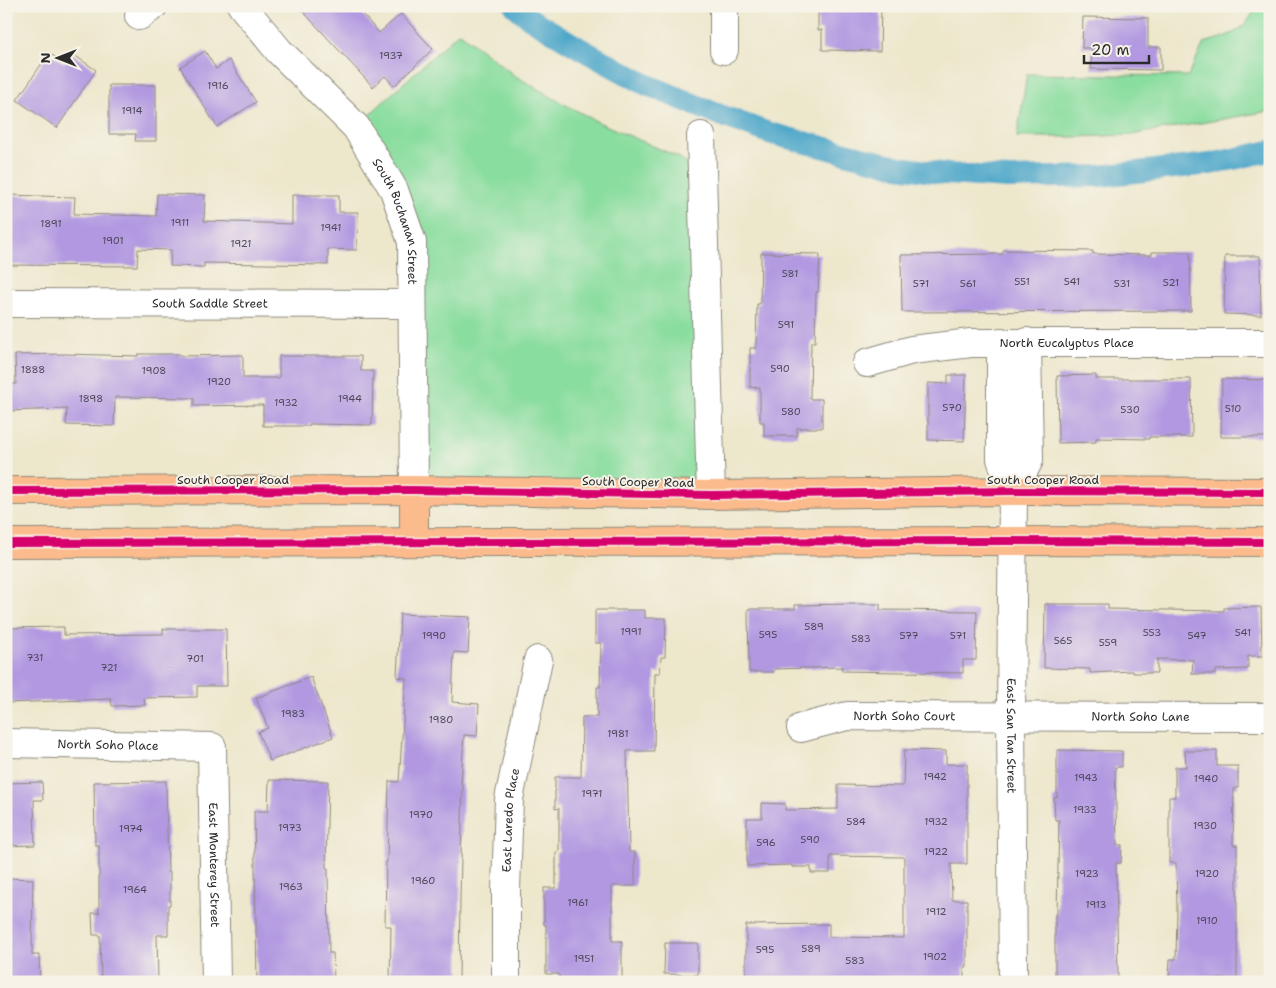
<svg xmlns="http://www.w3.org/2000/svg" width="1276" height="988" viewBox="0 0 1276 988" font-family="'Shantell Sans',sans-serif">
<rect width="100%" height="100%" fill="#f7f3e8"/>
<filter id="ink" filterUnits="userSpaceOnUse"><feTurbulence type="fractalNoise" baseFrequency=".02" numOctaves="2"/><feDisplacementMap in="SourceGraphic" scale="10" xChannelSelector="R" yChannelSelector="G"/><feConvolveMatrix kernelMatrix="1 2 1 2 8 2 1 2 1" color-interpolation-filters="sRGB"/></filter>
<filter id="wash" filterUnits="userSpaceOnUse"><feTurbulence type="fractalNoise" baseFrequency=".0096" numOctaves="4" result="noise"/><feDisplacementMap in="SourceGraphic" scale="20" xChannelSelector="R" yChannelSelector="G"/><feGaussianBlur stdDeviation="1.12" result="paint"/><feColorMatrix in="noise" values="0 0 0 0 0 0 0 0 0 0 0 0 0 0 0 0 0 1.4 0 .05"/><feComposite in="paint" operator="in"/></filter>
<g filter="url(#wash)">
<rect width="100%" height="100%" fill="#ede7cc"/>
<path fill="#89dd9f" stroke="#5a8465" d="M1256,6H1270V111L1131,135L1074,137H1017L1027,74L1188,76L1204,43C1228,36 1246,32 1256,6Z
M459,32L514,75L553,98L598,122L678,157L702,173L711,495L414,490L412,242L356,127Z"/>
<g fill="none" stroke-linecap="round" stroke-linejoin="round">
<path stroke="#4ba6c9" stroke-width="22" d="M515,6L529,18L581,49L645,84L712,112L769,133L899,167L947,174L1008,178L1099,176L1210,164L1270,151"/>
</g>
<g id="blocks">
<path fill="#b198e1" d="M298,6H355L379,33L401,14L433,49L394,86L385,76L373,87Z
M818,6H881L880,51L822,50V30H818Z
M1083,17L1148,18V47H1161V70L1091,69L1092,48H1082Z
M205,51L216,69L229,60L256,102L217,127L180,67Z
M49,53L64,63L71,53L96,70L57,128L17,100Z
M109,85H156V141H135L136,134H109Z
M157,194L205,195L204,221L292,224V195H339V212H358L357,250L328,249V265L204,263V267L170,266L171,250L138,249L137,266L6,265V195L75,197L74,214L156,216Z
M1003,250L1093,251V254L1152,255V252H1190L1191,311L902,312L901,255L1003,254Z
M761,253L820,254L818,292H816L815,342H811L810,399H822V428H797V436H764V422H760V388L750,387V348H756L757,304H760Z
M1225,256H1260L1261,315L1224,314Z
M65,354L138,356V354H180V356L243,355V378H279V356H361V371H373L372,425L309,424V426H263V405L194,406V398L115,397L114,426L66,425L67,409L6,411V384H16L15,355Z
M948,375H966L964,441L928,440V383L948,384Z
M1096,375V379H1191L1192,437H1149V439L1096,438V442L1058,443L1057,376Z
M1222,379L1270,380V437H1221Z
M851,604H880V610L977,611L976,660H963V673L842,671V667L774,669V672H749L748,609H795V605Z
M1045,604H1108V609L1224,611V608L1261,607L1262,656H1248V669L1216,670V674H1192L1193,660L1157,659V673H1133V671L1090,673V669L1044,668Z
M595,610H645V618H666L665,657H661L660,673H655L654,751H627L629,852H635V886H612V941H622V982H560L559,974H546V925H544V888H556V852H559V808L555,809V777H581L582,717H597V687H600L601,643H595Z
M400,614L470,617L468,653L454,652L452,702L479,704L477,736L464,735L461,784H463L460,897L459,982H390L391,926H385L386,862H387L389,781L399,782L406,678L397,677Z
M64,627V635L163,634V629H226L227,686H197V697L144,698L145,705L112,706L111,699L6,703V628Z
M311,677L333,737L270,761L258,732L268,728L256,698Z
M904,750L946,751V764H967V864H951L952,900H967V967H964V982H746V925L829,924V937L904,938V857L830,856V873H811V867H792V865L747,866V818H762V803L785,804V810L838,809V785L903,786Z
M1057,750L1122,751V767H1115L1117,845H1122L1121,863H1116L1118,978L1055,980V914H1057L1059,820H1055L1054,798L1057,797Z
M1185,751H1217V766H1238V788H1234L1233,845H1237V979L1169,978L1170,959H1176L1177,909L1176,863H1169V797H1175V767H1186Z
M269,780L328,781L326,868H328L329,953H333L334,982H257L254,811H268Z
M166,781L168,872H170V905H168V935H157L158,982H101L100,935H93L92,913H99V845H95L94,782Z
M42,782L43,800H34L35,845L6,846V783Z
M6,878L33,879L32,955H39L40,982H6Z
M665,943H698V975L664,974Z"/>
</g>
</g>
<g filter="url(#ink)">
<use href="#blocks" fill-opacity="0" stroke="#8c897c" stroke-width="1"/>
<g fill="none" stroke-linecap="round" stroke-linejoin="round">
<g stroke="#8c897c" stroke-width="30">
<g id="minor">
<path id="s1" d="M242,6L279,51L356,127L394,190L412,242L414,490"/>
<path d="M724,6V50"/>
<path d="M139,16L153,6"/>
<path d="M701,136L711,495"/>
<path id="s2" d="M6,303L412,304"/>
<path id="s3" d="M1001,342V459L1013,491L1011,715L1013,982"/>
<path id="s4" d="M867,363L912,350L971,343H1270"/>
<path d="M1013,491L1029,460L1027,342"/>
<path id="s5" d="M801,728L847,716L1270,717"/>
<path id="s6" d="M6,743L212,747L216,982"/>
<path id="s7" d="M506,982V890L509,799L538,660"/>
</g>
</g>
<g stroke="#8c897c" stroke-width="30">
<path id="major" d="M6,491L414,490L711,495L1013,491L1270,492
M414,541V490
M6,543L1013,541L1270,542"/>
</g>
<use href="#minor" stroke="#fff" stroke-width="28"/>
<use href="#major" stroke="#fbbb8c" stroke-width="28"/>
<g stroke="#f7f3e8" stroke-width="11">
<path id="cycleway" d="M6,491L414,490L711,495L1013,491L1270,492
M6,543L1013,541L1270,542"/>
</g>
<use href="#cycleway" stroke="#d6006c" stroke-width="8"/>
</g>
</g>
<g text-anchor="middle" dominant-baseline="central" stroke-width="4" stroke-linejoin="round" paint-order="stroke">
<g font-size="10" fill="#4c4658">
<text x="391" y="55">1937</text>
<text x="218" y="85">1916</text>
<text x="132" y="110">1914</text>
<text x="180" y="222">1911</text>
<text x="51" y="223">1891</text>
<text x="331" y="227">1941</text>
<text x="113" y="240">1901</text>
<text x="241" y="243">1921</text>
<text x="790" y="273">581</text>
<text x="1022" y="281">551</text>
<text x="1072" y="281">541</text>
<text x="1171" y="282">521</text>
<text x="921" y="283">571</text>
<text x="968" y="283">561</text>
<text x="1122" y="283">531</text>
<text x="786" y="324">591</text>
<text x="780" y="368">590</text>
<text x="33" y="369">1888</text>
<text x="154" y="370">1908</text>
<text x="219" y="381">1920</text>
<text x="91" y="398">1898</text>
<text x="350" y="398">1944</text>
<text x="286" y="402">1932</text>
<text x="952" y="407">570</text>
<text x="1233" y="408">510</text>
<text x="1130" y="409">530</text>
<text x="791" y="411">580</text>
<text x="814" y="626">589</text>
<text x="631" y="631">1991</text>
<text x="1152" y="632">553</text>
<text x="1243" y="632">541</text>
<text x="768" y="634">595</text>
<text x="434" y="635">1990</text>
<text x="909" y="635">577</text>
<text x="958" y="635">571</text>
<text x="1197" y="635">547</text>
<text x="861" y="638">583</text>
<text x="1063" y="640">565</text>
<text x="1108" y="642">559</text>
<text x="35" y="657">731</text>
<text x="195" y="658">701</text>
<text x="109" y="667">721</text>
<text x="293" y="713">1983</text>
<text x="441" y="719">1980</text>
<text x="618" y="733">1981</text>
<text x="935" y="776">1942</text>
<text x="1086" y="777">1943</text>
<text x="1206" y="778">1940</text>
<text x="592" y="793">1971</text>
<text x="1085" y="809">1933</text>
<text x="421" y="814">1970</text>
<text x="856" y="821">584</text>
<text x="936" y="821">1932</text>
<text x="1205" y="825">1930</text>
<text x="290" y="827">1973</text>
<text x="131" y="828">1974</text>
<text x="810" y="839">590</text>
<text x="766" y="842">596</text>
<text x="936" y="851">1922</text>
<text x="1087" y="873">1923</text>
<text x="1207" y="873">1920</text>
<text x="423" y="880">1960</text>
<text x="291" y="886">1963</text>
<text x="135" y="889">1964</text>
<text x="578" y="902">1961</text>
<text x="1096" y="904">1913</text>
<text x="936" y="911">1912</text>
<text x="1207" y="920">1910</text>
<text x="811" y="948">589</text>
<text x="765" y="949">595</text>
<text x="935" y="956">1902</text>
<text x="584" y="958">1951</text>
<text x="855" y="960">583</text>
</g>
<g font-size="12" fill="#2b2b2b" stroke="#f7f3e8">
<text stroke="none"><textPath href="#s1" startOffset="271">South Buchanan Street</textPath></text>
<text stroke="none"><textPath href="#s2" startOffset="204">South Saddle Street</textPath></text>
<text stroke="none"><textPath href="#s4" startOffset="202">North Eucalyptus Place</textPath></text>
<text x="233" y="480">South Cooper Road</text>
<text x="1043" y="480">South Cooper Road</text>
<text transform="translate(638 482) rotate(1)">South Cooper Road</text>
<text stroke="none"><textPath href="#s5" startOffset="105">North Soho Court</textPath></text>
<text stroke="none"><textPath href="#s5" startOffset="341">North Soho Lane</textPath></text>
<text stroke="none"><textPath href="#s3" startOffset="396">East San Tan Street</textPath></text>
<text stroke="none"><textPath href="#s6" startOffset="102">North Soho Place</textPath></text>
<text stroke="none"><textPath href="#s7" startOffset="162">East Laredo Place</textPath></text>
<text stroke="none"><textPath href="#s6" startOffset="324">East Monterey Street</textPath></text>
</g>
</g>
<rect width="1276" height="988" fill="none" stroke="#f7f3e8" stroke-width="25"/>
<g transform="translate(58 58) rotate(270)" stroke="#f7f3e8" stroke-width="4" paint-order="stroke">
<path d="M0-4L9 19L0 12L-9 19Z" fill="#2b2b2b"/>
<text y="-8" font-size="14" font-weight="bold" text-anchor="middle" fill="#2b2b2b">N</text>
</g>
<path d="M1084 55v8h65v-8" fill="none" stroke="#2b2b2b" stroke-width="2.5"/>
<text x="1091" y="55" font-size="15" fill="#2b2b2b" stroke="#f7f3e8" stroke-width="4" paint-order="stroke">20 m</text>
</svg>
